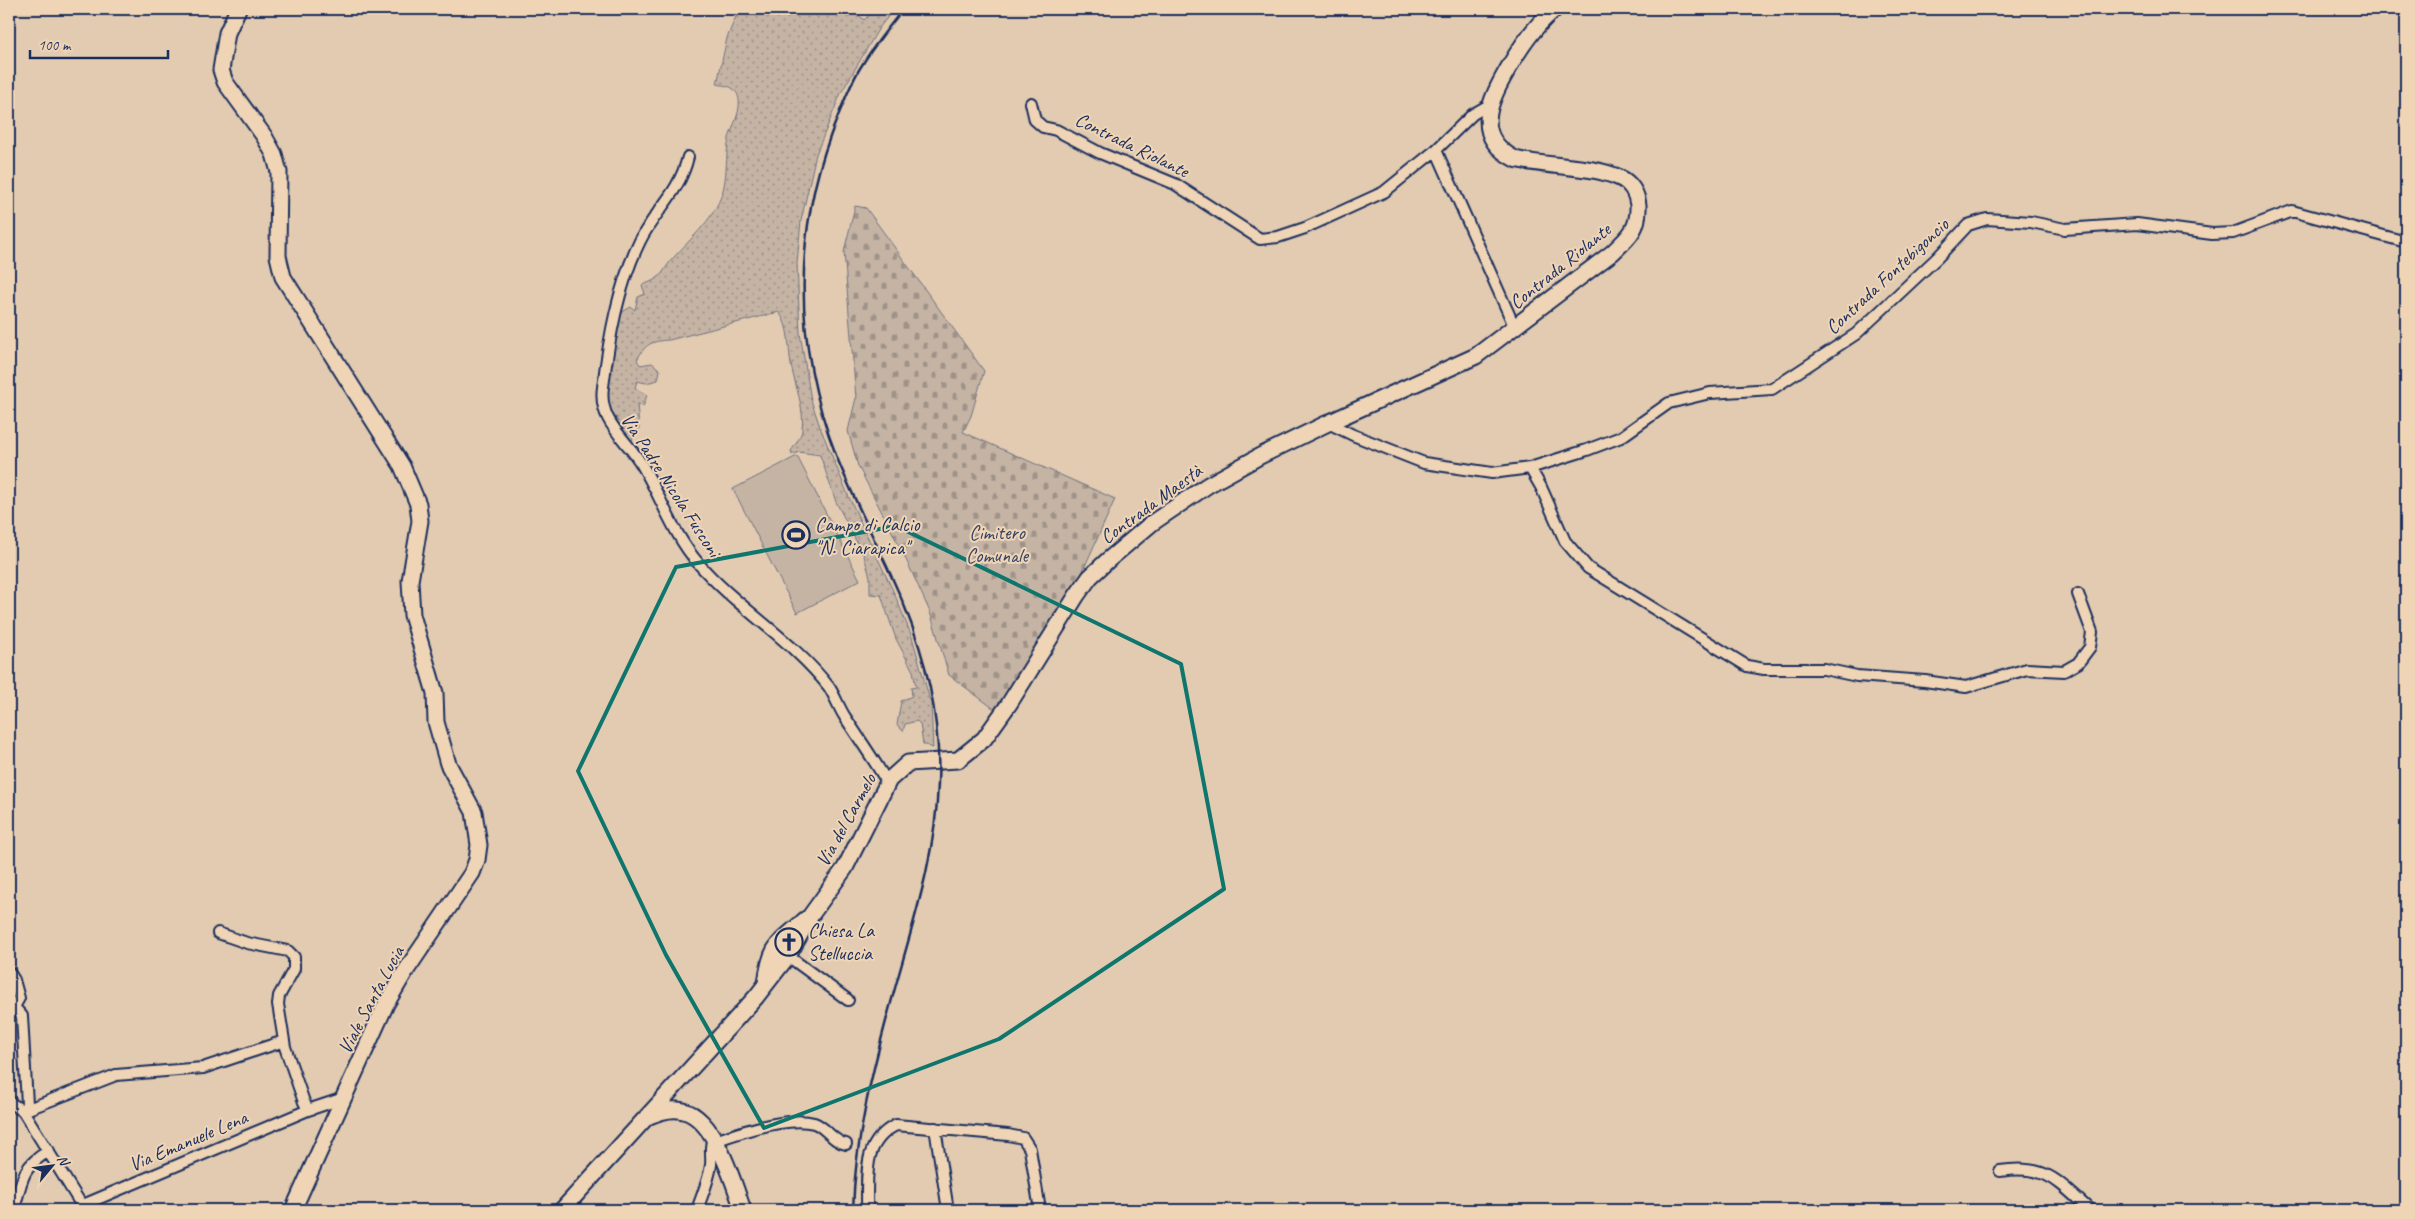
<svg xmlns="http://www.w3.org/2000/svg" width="2415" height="1219" viewBox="0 0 2415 1219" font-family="Caveat,sans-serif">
<defs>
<pattern id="green-dots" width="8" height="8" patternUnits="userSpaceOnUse" patternTransform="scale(1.25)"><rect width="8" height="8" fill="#c5b4a4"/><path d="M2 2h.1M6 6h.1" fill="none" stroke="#9f9389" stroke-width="1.8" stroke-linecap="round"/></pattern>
<pattern id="cemetery-stones" width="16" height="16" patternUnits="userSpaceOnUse" patternTransform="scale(1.25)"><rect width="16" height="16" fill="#c5b4a4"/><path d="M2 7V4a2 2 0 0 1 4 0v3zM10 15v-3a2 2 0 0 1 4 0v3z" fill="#9f9389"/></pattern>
</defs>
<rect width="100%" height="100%" fill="#e2cbb1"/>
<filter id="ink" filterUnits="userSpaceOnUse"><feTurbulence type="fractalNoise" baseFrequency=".02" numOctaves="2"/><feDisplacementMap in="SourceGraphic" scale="10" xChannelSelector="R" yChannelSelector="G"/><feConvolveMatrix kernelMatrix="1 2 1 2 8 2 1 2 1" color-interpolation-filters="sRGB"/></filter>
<g filter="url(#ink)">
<path fill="url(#green-dots)" stroke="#707281" d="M739,9H853L864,20L875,9H894L879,28L841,93L816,154L801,221L797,263L800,333L811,400L820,427L848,495L895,595L912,637L931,704L933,748L923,744L920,724L917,721L905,724L903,731L897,725L901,701L912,696L911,688L916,687L913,671L896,639L881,595L870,594V577L864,556L836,502L820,455L799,452L792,455L791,451C795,445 801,437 802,430C805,409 795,386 791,365C788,347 790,327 779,312L669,340C651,341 645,344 637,360L640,365L652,363L660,370L658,380L646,383L637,381L635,388L647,395L643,407L637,403L639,429L634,435L630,446C625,440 619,434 615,427C599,396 612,344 622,312L631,307L635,310L638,297L645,294L642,285C666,277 660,272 675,256C696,233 721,213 725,180C727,167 726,152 729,138C733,125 748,99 732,88C729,86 721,85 717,84L727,38Z"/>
<path fill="url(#cemetery-stones)" stroke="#707281" d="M855,206L866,208L984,371L971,416L963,432L1115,499L1072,595L997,711L949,675L930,612L904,555L858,466L848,431L856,398L844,252Z"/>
<path fill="#c5b4a4" stroke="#707281" d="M797,456L860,580L797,613L733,489Z"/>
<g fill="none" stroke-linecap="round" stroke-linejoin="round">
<g stroke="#1b2f5e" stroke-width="14">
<path id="street" d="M1031,103L1035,120L1043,127L1056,130L1100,153L1175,184L1260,239L1278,237L1305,228L1384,192L1436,150L1473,114L1489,105
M1436,150L1515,328
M688,157C679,194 655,210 640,241C618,286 609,338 603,387C598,422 626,438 642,465C661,497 673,534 698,563C737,608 792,639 829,687C835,696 839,708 845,717C858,737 872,757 884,777L889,780
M1328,423L1353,435L1424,463L1492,473L1530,468L1587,450L1621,437L1669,403L1710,393L1772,389L1856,334L1937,258L1968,225L1987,219L2031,222L2065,229L2137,224L2212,234L2233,233L2292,211L2406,242
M1530,468L1541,487L1565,541L1588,568L1747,666L1764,669H1824L1857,676L1925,681L1966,687L2027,669L2064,671L2078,663L2090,647L2092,632L2078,594
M218,933L247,943L288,951L294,957V969L279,996L278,1004L285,1047L304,1102L308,1110L344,1098
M788,956L848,1000
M9,972L14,980L19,998L14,1007
M14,1007L22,1016L27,1104L23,1111
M9,1102L23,1111L84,1209
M23,1111L116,1075L203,1068L284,1041
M935,1128L948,1210
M715,1141C740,1132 789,1116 814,1123C826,1127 833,1142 846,1144
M2000,1171C2047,1164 2057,1181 2090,1210
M16,1202C22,1177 25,1164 49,1151
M83,1205L308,1110
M697,1210C702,1195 709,1180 711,1165C712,1154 709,1148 713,1138
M867,1210C868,1176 861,1143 896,1125L1008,1135L1023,1138L1030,1149L1040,1210"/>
</g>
<g stroke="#1b2f5e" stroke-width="19">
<path id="secondary" d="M238,9L227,33L221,70L225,82L264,136L274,154L279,172L278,256L283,277L402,466L418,504L420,521L410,581L412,615L435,693L436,722L448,764L474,812L479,845L477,860L472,873L405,972L386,1004L293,1210
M766,983C771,943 779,944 806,919
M647,1117C657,1113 667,1109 678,1110C714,1112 733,1182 743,1210
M562,1210L756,997L788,956L811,915L845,868L889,780L908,763L958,760L984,739L1009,704L1077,595L1090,577L1107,561L1152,523L1208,485L1260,456L1328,423L1476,356L1612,253C1629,237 1639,229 1638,205C1637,194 1631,183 1620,178C1591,165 1547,167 1515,159C1471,136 1490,100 1509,67C1521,46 1536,24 1555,9"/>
</g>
<use href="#street" stroke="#efd5b6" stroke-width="10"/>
<use href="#secondary" stroke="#efd5b6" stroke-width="15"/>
<path stroke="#1b2f5e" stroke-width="2.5" d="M853,1210C855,1138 873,1068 892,999C911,929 936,857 938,783C941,722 927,661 904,605C883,554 856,506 836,455C793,344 792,227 838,116C845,99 852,80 862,65C874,45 889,27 903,9"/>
</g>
</g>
<path fill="none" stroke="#0f766e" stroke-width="4" stroke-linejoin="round" d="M896,526L1181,664L1224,889L999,1039L764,1128L666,955L578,771L676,567Z"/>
<defs>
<g id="stadium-ring" transform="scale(1.4375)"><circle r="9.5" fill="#efd5b6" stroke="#1b2f5e" stroke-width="1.5"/><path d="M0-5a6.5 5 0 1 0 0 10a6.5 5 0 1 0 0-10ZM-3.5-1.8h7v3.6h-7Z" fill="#1b2f5e"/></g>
<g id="church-ring" transform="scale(1.4375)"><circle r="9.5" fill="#efd5b6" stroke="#1b2f5e" stroke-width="1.5"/><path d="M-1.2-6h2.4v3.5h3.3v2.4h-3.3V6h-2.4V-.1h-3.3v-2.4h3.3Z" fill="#1b2f5e"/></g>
</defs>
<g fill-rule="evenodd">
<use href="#stadium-ring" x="796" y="535"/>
<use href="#church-ring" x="789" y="942"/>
</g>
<g text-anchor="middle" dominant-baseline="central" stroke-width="4" stroke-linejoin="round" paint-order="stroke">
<g font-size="20" fill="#1b2f5e" stroke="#efd5b6">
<text transform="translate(1132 145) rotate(26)">Contrada Riolante</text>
<text transform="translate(1560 266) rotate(-39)">Contrada Riolante</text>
<text transform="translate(1887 276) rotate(-43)">Contrada Fontebigoncio</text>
<text transform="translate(671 485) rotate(57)">Via Padre Nicola Fusconi</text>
<text transform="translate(1151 504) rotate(-36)">Contrada Maestà</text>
<text transform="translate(846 820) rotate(-61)">Via del Carmelo</text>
<text transform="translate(371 1000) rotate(-62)">Viale Santa Lucia</text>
<text transform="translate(188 1141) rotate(-23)">Via Emanuele Lena</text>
</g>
<g font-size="20" fill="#1b2f5e" stroke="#efd5b6" text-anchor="start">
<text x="815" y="524">Campo di Calcio<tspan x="815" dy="23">"N. Ciarapica"</tspan></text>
<text x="808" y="930">Chiesa La<tspan x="808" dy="23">Stelluccia</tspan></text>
</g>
<g font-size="20" fill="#344368" stroke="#efd5b6">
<text x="997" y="532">Cimitero<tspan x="997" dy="23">Comunale</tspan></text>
</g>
</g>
<rect width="2415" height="1219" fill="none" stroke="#efd5b6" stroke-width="30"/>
<rect x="15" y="15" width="2385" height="1189" fill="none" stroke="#1b2f5e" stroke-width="2" filter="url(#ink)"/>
<g transform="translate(52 1166) rotate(61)" stroke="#efd5b6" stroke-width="4" paint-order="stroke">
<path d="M0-4L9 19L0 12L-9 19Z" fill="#1b2f5e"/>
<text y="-8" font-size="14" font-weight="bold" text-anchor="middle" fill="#1b2f5e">N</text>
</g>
<path d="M30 50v8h138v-8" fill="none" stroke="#1b2f5e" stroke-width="2.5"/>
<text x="38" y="50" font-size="15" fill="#1b2f5e" stroke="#efd5b6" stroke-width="4" paint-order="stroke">100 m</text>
</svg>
